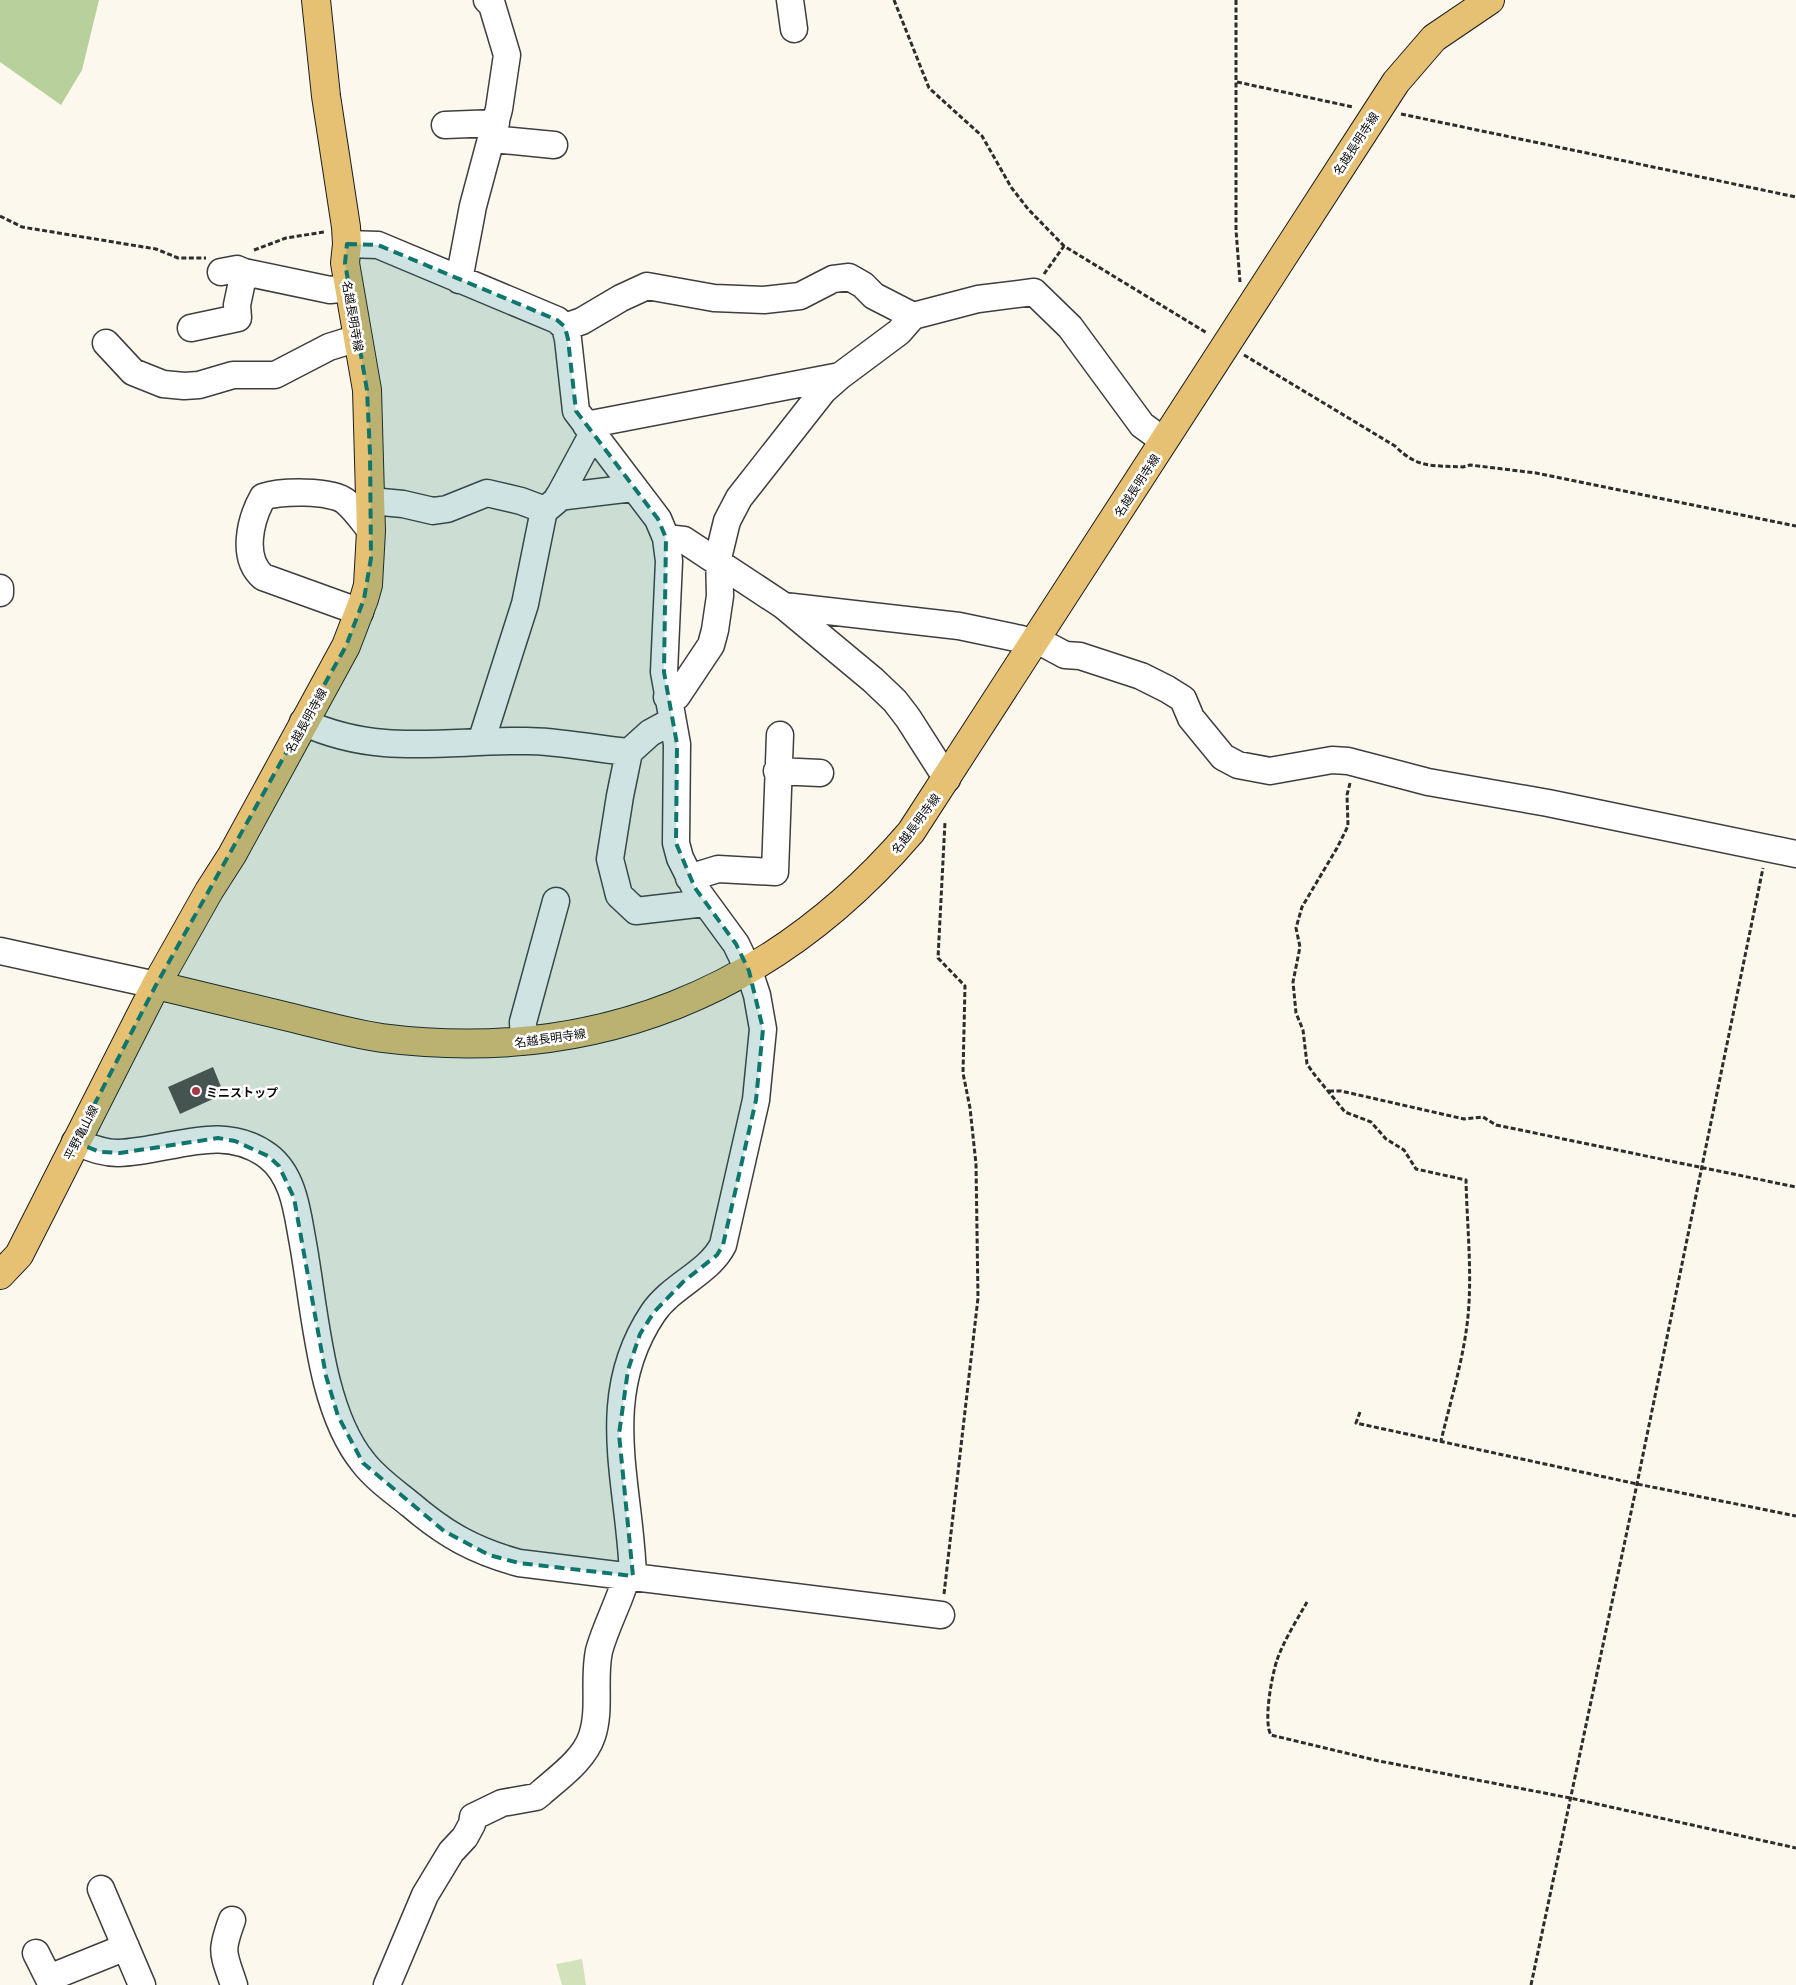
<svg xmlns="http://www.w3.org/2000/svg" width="1796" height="1985" viewBox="0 0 1796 1985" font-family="Georgia,'Noto Sans JP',serif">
<rect width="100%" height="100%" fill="#fcf8ed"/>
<path fill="#d2e2bb" d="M582,1959L586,1985H562L556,1964Z"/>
<path fill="#b8d19c" d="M0,0H99L82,70L61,105L0,62Z"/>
<path fill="#534c49" d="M213,1067L224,1094L180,1114L168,1087Z"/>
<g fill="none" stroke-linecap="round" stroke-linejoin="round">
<g stroke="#3e3e3e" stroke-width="29">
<path id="minor" d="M790,0L794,29
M445,125L496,123
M492,139L554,145
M347,244L378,245L557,320L565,327L568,339L576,411L658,519L666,538L669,561L664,672L677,744L676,843L680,858L695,888L736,944L749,971L757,995L763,1029L756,1100L723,1245C709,1273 672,1285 653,1313C596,1398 630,1483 633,1576
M221,272L237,269L244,272
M459,280L473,206L499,109L507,55L492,5L487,0
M565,327L582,321L621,298L647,286L714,298L764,300L800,296L833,279L849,277L863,285L874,296L913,316
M191,328L238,318L237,305L244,272L330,290L349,288
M106,343L133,372L163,384L184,386L199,385L233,375H275L329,347L358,338
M586,425L840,376L899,332L913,316L978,299L1034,292L1070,327L1142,425L1164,441
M558,497L633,488
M371,501L403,504L433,511L447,509L487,493L521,501L545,510
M666,538L684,540L784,606L873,680L895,701L908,718L947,779
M0,588V593
M784,606L959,626L1021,639L1033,646
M360,612L263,577C241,558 250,520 263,497C280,491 331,490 345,501C355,509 363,521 371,531
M1037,640L1065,655L1080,656L1141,676L1167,689L1183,699L1191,718L1223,757L1238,765L1270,771L1332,760L1348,761L1428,782L1548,803L1796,854
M667,697L677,696L711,645L715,630L720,596L719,554L727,521L739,498L823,391L840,376
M672,721L650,733L629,752L620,796L610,859L619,895L636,911L705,903
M303,722C379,757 446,740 526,741C560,741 594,749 629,752
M481,742L525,604L543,515L545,510L557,500L592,435
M777,771L820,773
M689,878L718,869L775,872L780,735
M0,951L156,985
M524,1041L523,1022L556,901
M75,1142C89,1147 102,1153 118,1153C170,1152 221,1121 268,1156C293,1175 297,1210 302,1238C315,1306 319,1408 363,1462C376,1479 395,1492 411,1505C446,1535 475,1551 519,1563L941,1615
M101,1889L142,1985
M232,1920C220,1953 223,1952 234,1985
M36,1953L52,1985
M49,1978L126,1947
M387,1985L425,1895L451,1852L465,1837L472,1824L473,1817L502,1803L536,1797L541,1793C559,1777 584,1760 592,1736C601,1709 593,1679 599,1651C606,1625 620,1601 627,1575"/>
</g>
<g stroke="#1c1c1c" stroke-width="30">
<path id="major" d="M156,985C203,996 250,1008 297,1019C325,1026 354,1034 382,1038C593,1065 773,993 911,832L1396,82L1434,38L1490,0
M0,1275L19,1255L156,985L209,891L232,855L346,646L364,599L368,585L371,531L367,390L345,263L347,244L346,227L326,96L316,0"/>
</g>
<path stroke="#2d2d2d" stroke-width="3" stroke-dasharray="5 2.5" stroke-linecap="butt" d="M894,0L929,88L982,136L1011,187L1028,209L1064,246L1207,333
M1236,0V230L1240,282
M1237,82L1353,107
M1401,114L1796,197
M0,216L22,227L156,249L178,258H206
M254,250L286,238L324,232
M1044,274L1064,246
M1244,355L1395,446C1418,469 1432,465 1463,467L1470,465L1536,473L1796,526
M1350,783L1347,795L1348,826L1337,848L1302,907L1296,928L1300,947L1293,982L1296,1013L1303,1030L1307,1064L1314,1074L1345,1112L1371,1122L1386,1139L1404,1150L1416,1169L1466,1180C1467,1227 1473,1279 1467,1325C1462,1364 1450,1403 1441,1441
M1329,1091H1341L1464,1119L1483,1117L1496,1125L1796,1187
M1360,1412L1356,1423L1637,1484L1796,1516
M944,1594L978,1298L976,1164L970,1108L963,1073L965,986L938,958L945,822
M1307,1602C1297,1620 1284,1640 1277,1660C1272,1675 1263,1722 1271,1735L1379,1761L1570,1798L1796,1848
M1531,1985L1637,1484L1763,868"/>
<use href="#minor" stroke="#fff" stroke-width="26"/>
<use href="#major" stroke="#e6c173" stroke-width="28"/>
</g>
<path fill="#0f766e" fill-opacity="0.2" stroke="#0f766e" stroke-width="4" stroke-dasharray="10 6" stroke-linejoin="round" d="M347,244L378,245L557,320L565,327L568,339L576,411L658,519L666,538L664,672L677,744L676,843L695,888L736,944L749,971L763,1029L756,1100L723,1245L717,1255L683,1282L654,1312L640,1334L628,1370L619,1434L633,1576L519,1563L489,1555L444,1531L363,1463L338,1416L326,1376L294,1198L279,1166L268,1156L235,1141L218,1138L120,1153L100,1152L75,1142L156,985L346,646L364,599L371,558L370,453L367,390L345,263Z"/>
<circle fill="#a83745" stroke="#fff" stroke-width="2" cx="196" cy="1091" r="5"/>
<g text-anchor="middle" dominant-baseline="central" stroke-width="5" stroke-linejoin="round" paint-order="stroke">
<g font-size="12" fill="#0b0b0b" stroke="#fff">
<text transform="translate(1355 143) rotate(-57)">名越長明寺線</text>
<text transform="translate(354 316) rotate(80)">名越長明寺線</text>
<text transform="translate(1136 485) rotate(-57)">名越長明寺線</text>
<text transform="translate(305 720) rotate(-61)">名越長明寺線</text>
<text transform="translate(915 823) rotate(-53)">名越長明寺線</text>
<text transform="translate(550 1037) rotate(-8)">名越長明寺線</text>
<text transform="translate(80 1132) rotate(-63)">平野亀山線</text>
</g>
<g font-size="12" font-weight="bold" fill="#0b0b0b" stroke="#fff" text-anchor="start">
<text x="206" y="1091">ミニストップ</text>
</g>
</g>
</svg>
